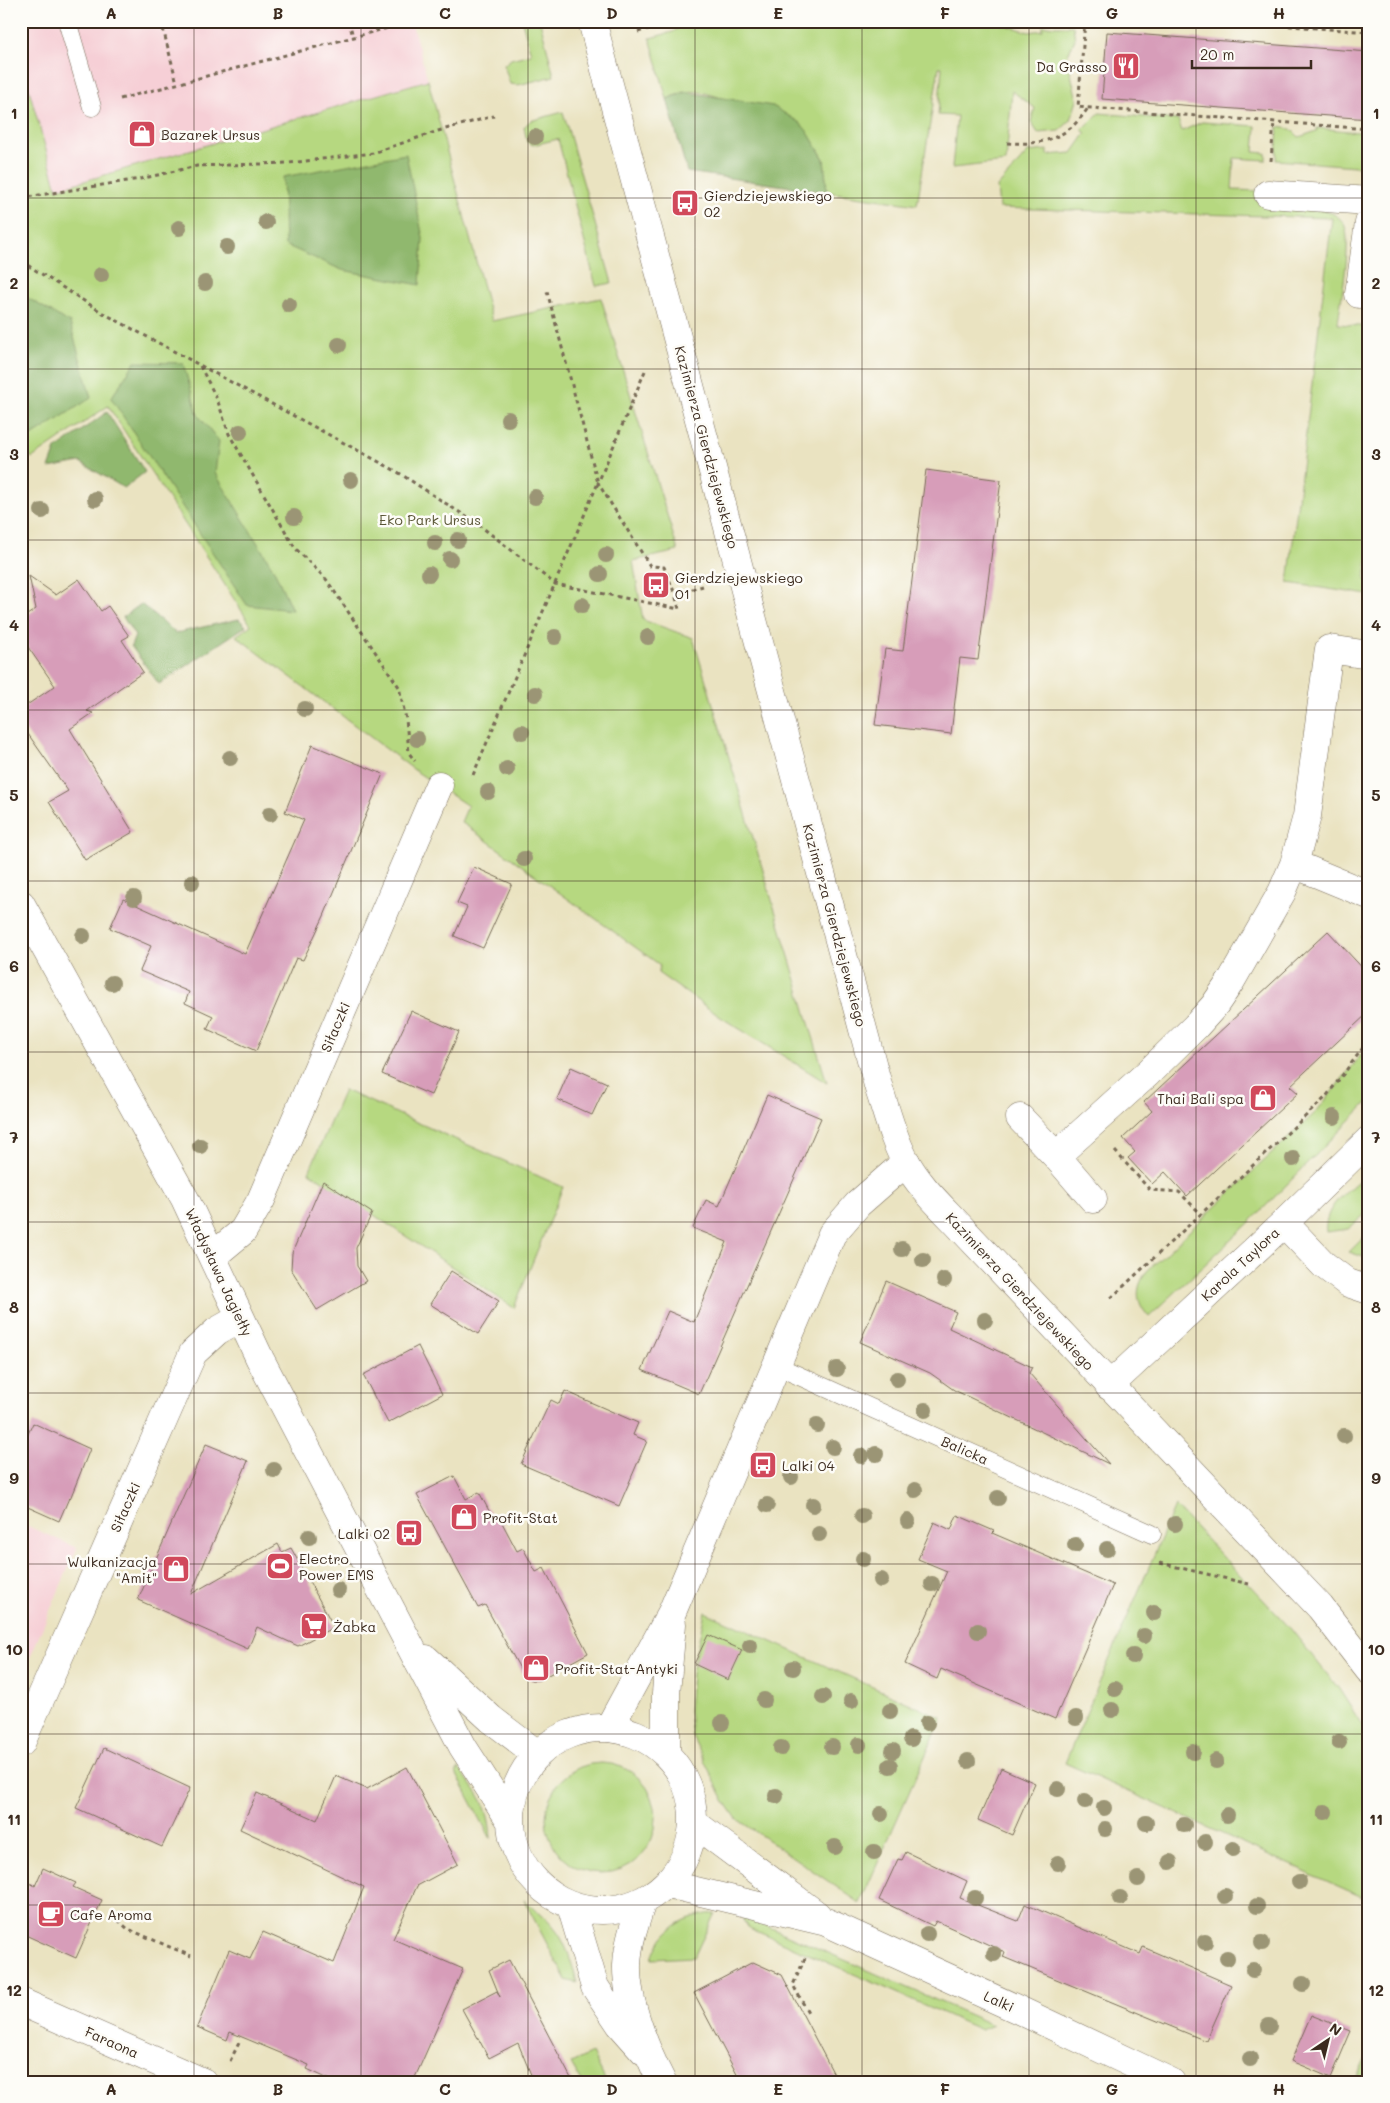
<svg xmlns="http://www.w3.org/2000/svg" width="1390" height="2103" viewBox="0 0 1390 2103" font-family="Mali,sans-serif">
<rect width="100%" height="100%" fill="#fdfcf7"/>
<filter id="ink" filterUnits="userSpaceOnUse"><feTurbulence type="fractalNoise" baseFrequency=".02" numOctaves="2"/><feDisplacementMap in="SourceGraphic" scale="10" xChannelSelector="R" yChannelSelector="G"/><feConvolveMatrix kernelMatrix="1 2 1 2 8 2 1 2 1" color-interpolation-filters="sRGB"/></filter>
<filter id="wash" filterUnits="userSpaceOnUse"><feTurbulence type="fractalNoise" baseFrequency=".0096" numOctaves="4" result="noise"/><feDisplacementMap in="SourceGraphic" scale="20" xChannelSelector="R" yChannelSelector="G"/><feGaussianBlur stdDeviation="1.12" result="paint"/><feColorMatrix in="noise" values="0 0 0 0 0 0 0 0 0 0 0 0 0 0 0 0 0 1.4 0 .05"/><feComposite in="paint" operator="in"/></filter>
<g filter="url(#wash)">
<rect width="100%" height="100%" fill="#eae3c1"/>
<path fill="#f6cfd6" d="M21,21H411L428,80L57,189L21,61Z
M21,1523L77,1548L21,1678Z"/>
<path fill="#b6d880" stroke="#78814f" d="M522,21H540L554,76L518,85L510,84L504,65L511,59L531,54Z
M686,21H992L1029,32L1043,30V26H1073L1075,39L1067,57L1077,100L1071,120L1059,131L1038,133L1031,122L1035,108L1012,91L1006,162L952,168L957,116L938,115L942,67H939L917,205L827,192L824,159L818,149C788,133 717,85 684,92C678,94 672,97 667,99L650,38L673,32Z
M21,61L57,189L428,80L492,321L601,298L678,551L633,561L643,620L693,638L827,1083L722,1018L658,973L660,965L461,822L468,806L417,772L236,636L251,625L108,406L32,458L21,446Z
M563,112L612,283L596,286L558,139L533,145L527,142L524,127L530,121Z
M1099,113L1178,120L1182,131L1202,122L1256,126L1254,152L1266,153V160L1234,158L1232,190L1263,191L1330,212C1335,215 1341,218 1344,224C1353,242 1340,302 1338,324L1369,327V545L1365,580L1369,581V595L1288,583L1332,218L999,208L997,187L1028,152L1047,150V155L1072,153L1086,133L1082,130Z
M1278,127L1291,129L1299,137L1317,131V128L1369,133V167L1276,160Z
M1369,1045V1100L1366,1104L1250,1222L1149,1317C1135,1301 1135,1288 1147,1271L1316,1112Z
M344,1090L563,1187L514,1308L309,1172Z
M1369,1174V1211L1348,1229L1326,1232C1323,1206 1348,1191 1365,1175Z
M1369,1232V1259L1349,1252Z
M1175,1506L1290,1628L1339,1689L1369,1736V1900L1065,1763Z
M705,1612L942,1718L860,1903L737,1819L724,1800L692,1736L689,1711L692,1672Z
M546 1818a55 55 0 1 1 110 0a55 55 0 1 1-110 0Z
M459,1769C480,1795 489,1805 491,1839L456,1773Z
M524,1900C559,1928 566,1939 577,1983L566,1980Z
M715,1913L694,1957L652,1959C661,1929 685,1915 715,1913Z
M742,1918L760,1923L993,2025L981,2030L747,1927Z
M1369,2051V2082H1355Z
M592,2053L606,2082H582L571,2063Z"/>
<path fill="#90b86e" stroke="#667146" d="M686,92L773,106L800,123L807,131L824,159L827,192L687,172L667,99Z
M406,154L423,238L420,285L342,270L285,245L283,177Z
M21,294L70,323L91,398L27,439L21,432Z
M135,362L183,363L198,415L219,441L215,473L274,570L292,610L247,605L111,398Z
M107,412L145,472L124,488L80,462L49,468L56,449Z
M141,604L176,633L239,619L246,626L159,684L131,646L135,636L123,617Z"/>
<g id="blocks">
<path fill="#d79db9" d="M1107,32L1369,52V119L1102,99Z
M926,470L1001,480L978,660L960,658L951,734L875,725L885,649L903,651Z
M29,576L56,595L79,579L101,611L108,606L129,636L122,640L143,672L87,711L93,713L70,729L133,832L85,860L49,802L68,791L21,724V709L55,686L21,637V619L36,609Z
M312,745L383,774L324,916L303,960L296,958L256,1051L207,1029L213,1016L185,1003L189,992L140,971L151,946L110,928L123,899L245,954L304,820L285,812Z
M474,867L512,884L483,948L454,936L467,907L457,903Z
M1328,931L1369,975L1368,1013L1290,1086L1298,1093L1187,1196L1165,1172L1152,1184L1128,1158L1135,1152L1123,1138L1152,1111L1144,1102Z
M411,1011L459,1032L431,1095L382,1074Z
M571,1067L607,1083L592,1115L557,1099Z
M767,1095L821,1118L699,1394L642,1370L668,1311L694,1322L727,1242L693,1228L706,1200L719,1206Z
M323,1181L372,1213L356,1248L357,1266L366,1281L317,1310L291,1269L292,1253Z
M451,1271L499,1301L478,1334L430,1304Z
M886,1281L956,1312L949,1328L1032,1367L1029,1373L1109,1464L954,1390L930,1373L860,1342Z
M418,1346L442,1394L388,1423L363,1375Z
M565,1391L638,1423L633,1435L647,1441L619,1506L521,1464L551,1400L559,1404Z
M33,1423L90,1449L70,1499L69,1498L59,1521L21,1504V1449Z
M206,1444L248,1461L191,1594L278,1544L282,1552L291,1548L334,1627L298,1646L257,1627L248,1649L138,1600Z
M454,1476L466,1499L479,1492L495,1522L498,1515L517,1551L523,1548L536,1572L544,1568L588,1653L539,1680H531L523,1674L485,1605L478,1608L417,1495Z
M957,1515L994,1531L992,1533L1113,1585L1055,1719L941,1669L937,1679L905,1664L947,1571L918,1559L934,1522L951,1530Z
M708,1635L742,1650L728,1680L694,1664Z
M104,1748L190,1788L162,1847L76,1808Z
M407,1767L458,1864L417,1886L393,1939L463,1969L413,2082H335L307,2069L309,2065L230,2032L227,2040L197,2027L229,1950L250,1959L263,1932L334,1963L364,1887L240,1829L257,1793L317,1820L336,1776L367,1789Z
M1001,1768L1035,1783L1012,1835L978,1820Z
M906,1852L967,1881L960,1898L1018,1921L1025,1904L1140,1954L1143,1947L1231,1985L1206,2041L1003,1957L1005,1952L936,1921L933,1926L879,1900L898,1859L902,1860Z
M43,1868L76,1883L73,1887L102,1900L76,1958L21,1933V1902L30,1883L35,1886Z
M509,1960L573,2082H534L518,2043L489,2058L462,2009L497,1991L500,1997L489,1970Z
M753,1962L782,1975L838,2082H741L694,1993Z
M1311,2015L1351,2031L1331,2078L1291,2061Z"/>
</g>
</g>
<g filter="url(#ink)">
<use href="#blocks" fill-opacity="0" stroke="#786b57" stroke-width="1"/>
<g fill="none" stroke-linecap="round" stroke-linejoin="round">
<g stroke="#786b57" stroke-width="19">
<path id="service" d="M67,21L92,107
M777,1366L1152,1534"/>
</g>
<g stroke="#786b57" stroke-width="29">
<path id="minor" d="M1268,194L1369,201
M1359,294L1369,223
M1294,864L1369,895
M1020,1118L1056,1156
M1093,1199L1056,1156L1148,1073L1196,1026L1214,1006L1231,981L1282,892L1294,864L1307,816L1329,649L1369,655
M1284,1223L1324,1265L1348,1283L1369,1290
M213,1256L243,1231L261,1200L439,785
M1109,1386L1284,1223L1369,1140
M609,1728L672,1612L832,1234L858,1204L906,1162
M21,1743L193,1353L217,1331L240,1318
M666,1753V1693L672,1624
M21,2002L203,2082"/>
</g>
<g stroke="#786b57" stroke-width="29">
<path id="tertiary" d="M592,21L879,1089C887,1113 893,1139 906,1162C920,1188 944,1209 964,1231L1320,1607L1369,1670
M21,904L185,1199L260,1359L463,1747L510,1820
M426,1659L491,1719L537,1754
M511 1819a91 91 0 1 1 182 0a91 91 0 1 1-182 0Z
M694,1823L817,1915
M667,1884L826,1922L1019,2010L1171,2082
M642,1902C635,1923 628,1943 627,1965C626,2001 646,2051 662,2082
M571,1906L595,1987L620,2024L644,2051"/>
</g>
<path stroke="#786b57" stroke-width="3" stroke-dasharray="4 4" stroke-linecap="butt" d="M161,21L177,83
M349,21L353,37
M1085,21L1078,107L1369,129
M1225,21L1369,32
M638,32L674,21
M120,99L414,21
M1007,143C1044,145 1067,139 1088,108
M1271,161L1274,121
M21,198L140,179L197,166L289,163L373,153L438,131L494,116
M21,261L103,313L396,471L479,525L555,584L679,609L675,594
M200,366L217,399L229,434L295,548L326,579L399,687L406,719L409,753L415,761
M645,371L598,483L650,566L664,567L675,594L703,586
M473,775L598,483L547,291
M1368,929L1365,938L1369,942
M1115,1151L1150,1190L1179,1192L1201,1214
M1111,1298L1325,1098L1369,1040
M1160,1563L1249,1584
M118,1920L128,1929L191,1956
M805,1958L793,1985L809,2014
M230,2061L239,2043"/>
<use href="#service" stroke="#fff" stroke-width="18"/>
<use href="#minor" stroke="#fff" stroke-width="28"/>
<use href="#tertiary" stroke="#fff" stroke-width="28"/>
</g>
<g fill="#9b9575">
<circle cx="535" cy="137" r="8"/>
<circle cx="266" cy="222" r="8"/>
<circle cx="179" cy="228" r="8"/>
<circle cx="227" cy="247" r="8"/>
<circle cx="101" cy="275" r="8"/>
<circle cx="205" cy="283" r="8"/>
<circle cx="289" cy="305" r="8"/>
<circle cx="339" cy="345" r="8"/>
<circle cx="508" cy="419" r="8"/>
<circle cx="240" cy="432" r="8"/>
<circle cx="351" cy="480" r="8"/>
<circle cx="535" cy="497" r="8"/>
<circle cx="95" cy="499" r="8"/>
<circle cx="42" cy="511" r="8"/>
<circle cx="294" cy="517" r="8"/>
<circle cx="458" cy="540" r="8"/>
<circle cx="435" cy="543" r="8"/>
<circle cx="606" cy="555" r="8"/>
<circle cx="450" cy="559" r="8"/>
<circle cx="429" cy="574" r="8"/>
<circle cx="600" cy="574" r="8"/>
<circle cx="582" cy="605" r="8"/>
<circle cx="555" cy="637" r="8"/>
<circle cx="648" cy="637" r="8"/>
<circle cx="535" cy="694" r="8"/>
<circle cx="305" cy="709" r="8"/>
<circle cx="522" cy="732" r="8"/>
<circle cx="417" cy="739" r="8"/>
<circle cx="230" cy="758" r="8"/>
<circle cx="507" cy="769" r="8"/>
<circle cx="488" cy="792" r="8"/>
<circle cx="270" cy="814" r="8"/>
<circle cx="524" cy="859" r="8"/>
<circle cx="192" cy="882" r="8"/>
<circle cx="134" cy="898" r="8"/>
<circle cx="83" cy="936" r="8"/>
<circle cx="112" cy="983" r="8"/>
<circle cx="1334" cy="1117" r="8"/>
<circle cx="200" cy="1146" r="8"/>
<circle cx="1293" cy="1159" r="8"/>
<circle cx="902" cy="1249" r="8"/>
<circle cx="923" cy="1260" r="8"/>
<circle cx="944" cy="1280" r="8"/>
<circle cx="985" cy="1320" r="8"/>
<circle cx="837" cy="1369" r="8"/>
<circle cx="897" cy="1379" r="8"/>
<circle cx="925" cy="1410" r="8"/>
<circle cx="817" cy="1425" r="8"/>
<circle cx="1344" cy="1436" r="8"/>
<circle cx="833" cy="1447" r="8"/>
<circle cx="876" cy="1454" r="8"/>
<circle cx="861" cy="1456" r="8"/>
<circle cx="274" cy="1470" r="8"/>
<circle cx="791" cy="1477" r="8"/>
<circle cx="915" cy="1490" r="8"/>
<circle cx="998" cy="1498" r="8"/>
<circle cx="767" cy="1505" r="8"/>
<circle cx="813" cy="1505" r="8"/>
<circle cx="862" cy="1516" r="8"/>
<circle cx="908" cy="1521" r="8"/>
<circle cx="1175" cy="1524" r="8"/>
<circle cx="819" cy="1534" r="8"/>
<circle cx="309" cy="1537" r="8"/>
<circle cx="1075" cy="1545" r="8"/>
<circle cx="1107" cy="1549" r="8"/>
<circle cx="863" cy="1559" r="8"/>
<circle cx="881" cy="1580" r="8"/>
<circle cx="932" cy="1584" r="8"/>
<circle cx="338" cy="1590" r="8"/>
<circle cx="1154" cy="1613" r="8"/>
<circle cx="978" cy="1631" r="8"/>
<circle cx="1144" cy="1636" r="8"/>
<circle cx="750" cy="1646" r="8"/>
<circle cx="1133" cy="1656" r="8"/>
<circle cx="793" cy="1668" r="8"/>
<circle cx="1115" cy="1689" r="8"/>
<circle cx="823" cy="1697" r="8"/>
<circle cx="764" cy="1700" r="8"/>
<circle cx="851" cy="1701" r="8"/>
<circle cx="1112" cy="1710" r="8"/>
<circle cx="890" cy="1711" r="8"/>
<circle cx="1076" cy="1718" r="8"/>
<circle cx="722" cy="1723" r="8"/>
<circle cx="927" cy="1723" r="8"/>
<circle cx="911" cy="1739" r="8"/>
<circle cx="1339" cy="1742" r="8"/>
<circle cx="859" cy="1745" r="8"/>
<circle cx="832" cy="1747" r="8"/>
<circle cx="781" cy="1748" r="8"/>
<circle cx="893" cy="1751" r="8"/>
<circle cx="1193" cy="1752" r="8"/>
<circle cx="968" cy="1761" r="8"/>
<circle cx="1216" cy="1761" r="8"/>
<circle cx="890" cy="1766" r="8"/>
<circle cx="1058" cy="1789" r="8"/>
<circle cx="776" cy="1796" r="8"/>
<circle cx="1085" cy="1801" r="8"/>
<circle cx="1104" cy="1808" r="8"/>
<circle cx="1325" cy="1812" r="8"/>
<circle cx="881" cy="1814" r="8"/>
<circle cx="1227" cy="1815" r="8"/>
<circle cx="1146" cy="1823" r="8"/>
<circle cx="1184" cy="1825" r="8"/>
<circle cx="1105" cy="1829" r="8"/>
<circle cx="1205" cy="1842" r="8"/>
<circle cx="835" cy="1847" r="8"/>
<circle cx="1233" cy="1849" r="8"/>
<circle cx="874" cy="1852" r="8"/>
<circle cx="1170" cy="1862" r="8"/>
<circle cx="1058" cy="1863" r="8"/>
<circle cx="1138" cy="1879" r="8"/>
<circle cx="1299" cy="1882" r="8"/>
<circle cx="1225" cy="1896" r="8"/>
<circle cx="975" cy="1898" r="8"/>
<circle cx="1120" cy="1898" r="8"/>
<circle cx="1257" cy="1906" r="8"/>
<circle cx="927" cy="1934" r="8"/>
<circle cx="1205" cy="1942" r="8"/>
<circle cx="1262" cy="1943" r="8"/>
<circle cx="994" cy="1954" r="8"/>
<circle cx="1227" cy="1958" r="8"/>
<circle cx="1253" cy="1970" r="8"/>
<circle cx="1303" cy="1984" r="8"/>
<circle cx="1269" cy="2026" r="8"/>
<circle cx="1250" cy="2059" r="8"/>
</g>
</g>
<path fill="none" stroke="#3b2a1e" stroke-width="1" stroke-opacity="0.55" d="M194,21V2082M361,21V2082M528,21V2082M695,21V2082M862,21V2082M1029,21V2082M1196,21V2082M21,198H1369M21,369H1369M21,540H1369M21,710H1369M21,881H1369M21,1052H1369M21,1222H1369M21,1393H1369M21,1564H1369M21,1734H1369M21,1905H1369"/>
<defs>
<g id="restaurant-square" transform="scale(1.4375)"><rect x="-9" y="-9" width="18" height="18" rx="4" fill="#d1495b" stroke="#fdfcf7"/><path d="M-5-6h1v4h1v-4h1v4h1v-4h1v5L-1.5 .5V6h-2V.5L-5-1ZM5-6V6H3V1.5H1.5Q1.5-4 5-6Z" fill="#fff"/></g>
<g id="shop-square" transform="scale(1.4375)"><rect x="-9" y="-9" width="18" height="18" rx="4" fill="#d1495b" stroke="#fdfcf7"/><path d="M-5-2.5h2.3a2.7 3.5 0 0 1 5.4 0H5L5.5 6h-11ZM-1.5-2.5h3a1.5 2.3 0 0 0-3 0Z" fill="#fff"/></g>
<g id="bus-square" transform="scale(1.4375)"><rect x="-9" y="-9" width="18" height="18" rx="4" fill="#d1495b" stroke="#fdfcf7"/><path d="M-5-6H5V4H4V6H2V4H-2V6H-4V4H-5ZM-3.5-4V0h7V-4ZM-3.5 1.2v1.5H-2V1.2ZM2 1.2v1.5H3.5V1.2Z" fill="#fff"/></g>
<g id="stadium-square" transform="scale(1.4375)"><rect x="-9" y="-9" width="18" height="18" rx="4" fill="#d1495b" stroke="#fdfcf7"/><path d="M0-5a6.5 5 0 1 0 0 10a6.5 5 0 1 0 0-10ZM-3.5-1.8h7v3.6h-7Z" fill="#fff"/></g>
<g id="supermarket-square" transform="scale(1.4375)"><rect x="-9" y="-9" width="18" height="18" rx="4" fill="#d1495b" stroke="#fdfcf7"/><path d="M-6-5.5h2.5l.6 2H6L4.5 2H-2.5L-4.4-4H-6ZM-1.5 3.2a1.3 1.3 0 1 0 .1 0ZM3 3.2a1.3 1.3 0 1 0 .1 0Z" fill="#fff"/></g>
<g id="cafe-square" transform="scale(1.4375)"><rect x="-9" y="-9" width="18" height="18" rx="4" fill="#d1495b" stroke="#fdfcf7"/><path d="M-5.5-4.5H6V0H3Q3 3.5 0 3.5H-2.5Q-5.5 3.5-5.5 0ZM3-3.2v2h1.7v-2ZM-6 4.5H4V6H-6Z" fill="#fff"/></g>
</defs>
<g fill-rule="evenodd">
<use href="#restaurant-square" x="1126" y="66"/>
<use href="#shop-square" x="142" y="134"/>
<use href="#bus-square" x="685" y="203"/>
<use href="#bus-square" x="656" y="585"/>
<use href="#shop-square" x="1263" y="1098"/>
<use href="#bus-square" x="763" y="1465"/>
<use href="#shop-square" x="464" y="1517"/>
<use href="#bus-square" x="409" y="1533"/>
<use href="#stadium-square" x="280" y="1566"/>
<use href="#shop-square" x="176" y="1569"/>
<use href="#supermarket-square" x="314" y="1626"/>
<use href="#shop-square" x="536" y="1668"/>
<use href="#cafe-square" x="51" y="1914"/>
</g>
<g text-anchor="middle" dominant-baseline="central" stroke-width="5" stroke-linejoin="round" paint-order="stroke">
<g font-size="14" fill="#3b2a1e" stroke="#fdfcf7" text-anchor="start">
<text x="1107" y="66" text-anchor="end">Da Grasso</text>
<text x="161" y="134">Bazarek Ursus</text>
<text x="704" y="195">Gierdziejewskiego<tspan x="704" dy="16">02</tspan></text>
<text x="675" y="577">Gierdziejewskiego<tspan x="675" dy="16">01</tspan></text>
<text x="1244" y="1098" text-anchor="end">Thai Bali spa</text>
<text x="782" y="1465">Lalki 04</text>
<text x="483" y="1517">Profit-Stat</text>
<text x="390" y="1533" text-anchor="end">Lalki 02</text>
<text x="299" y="1558">Electro<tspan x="299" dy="16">Power EMS</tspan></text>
<text x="157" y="1561" text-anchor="end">Wulkanizacja<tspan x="157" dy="16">"Amit"</tspan></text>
<text x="333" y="1626">Żabka</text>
<text x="555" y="1668">Profit-Stat-Antyki</text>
<text x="70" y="1914">Cafe Aroma</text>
</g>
<g font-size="14" fill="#3b2a1e" stroke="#fdfcf7">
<text transform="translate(707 447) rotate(75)">Kazimierza Gierdziejewskiego</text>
<text transform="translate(835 925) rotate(75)">Kazimierza Gierdziejewskiego</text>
<text transform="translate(335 1027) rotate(-67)">Siłaczki</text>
<text transform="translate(1240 1264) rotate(-43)">Karola Taylora</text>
<text transform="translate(219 1272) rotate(65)">Władysława Jagiełły</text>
<text transform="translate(1020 1291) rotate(47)">Kazimierza Gierdziejewskiego</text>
<text transform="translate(965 1450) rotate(24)">Balicka</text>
<text transform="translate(125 1507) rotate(-66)">Siłaczki</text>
<text transform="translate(999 2001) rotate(24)">Lalki</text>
<text transform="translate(112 2042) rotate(24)">Faraona</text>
</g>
<g font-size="14" fill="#5a5636" stroke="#fdfcf7">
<text x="430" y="519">Eko Park Ursus</text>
</g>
</g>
<rect width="1390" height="2103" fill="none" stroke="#fdfcf7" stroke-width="55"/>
<g transform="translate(1328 2040) rotate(35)" stroke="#fdfcf7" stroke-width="4" paint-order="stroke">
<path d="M0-4L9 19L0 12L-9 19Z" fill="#3b2a1e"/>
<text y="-8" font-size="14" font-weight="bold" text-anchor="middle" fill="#3b2a1e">N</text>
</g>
<path d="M1192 60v8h119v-8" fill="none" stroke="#3b2a1e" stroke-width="2.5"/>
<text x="1200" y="60" font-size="15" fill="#3b2a1e" stroke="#fdfcf7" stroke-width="4" paint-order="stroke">20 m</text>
<rect x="28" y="28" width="1334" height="2048" fill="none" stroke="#3b2a1e" stroke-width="2"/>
<g font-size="16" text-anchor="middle" font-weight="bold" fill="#3b2a1e">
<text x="111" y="19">A</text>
<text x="278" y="19">B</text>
<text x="445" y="19">C</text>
<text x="612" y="19">D</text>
<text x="778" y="19">E</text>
<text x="945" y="19">F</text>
<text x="1112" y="19">G</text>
<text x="1279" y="19">H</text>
<text x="14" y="119">1</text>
<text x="1376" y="119">1</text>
<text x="14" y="289">2</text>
<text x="1376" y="289">2</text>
<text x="14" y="460">3</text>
<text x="1376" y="460">3</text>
<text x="14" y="631">4</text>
<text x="1376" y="631">4</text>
<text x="14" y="801">5</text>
<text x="1376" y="801">5</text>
<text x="14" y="972">6</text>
<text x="1376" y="972">6</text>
<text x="14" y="1143">7</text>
<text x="1376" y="1143">7</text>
<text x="14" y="1313">8</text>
<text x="1376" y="1313">8</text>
<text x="14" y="1484">9</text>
<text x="1376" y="1484">9</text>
<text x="14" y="1655">10</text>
<text x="1376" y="1655">10</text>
<text x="14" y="1825">11</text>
<text x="1376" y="1825">11</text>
<text x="14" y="1996">12</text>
<text x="1376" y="1996">12</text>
<text x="111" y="2095">A</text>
<text x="278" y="2095">B</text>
<text x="445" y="2095">C</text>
<text x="612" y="2095">D</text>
<text x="778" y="2095">E</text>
<text x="945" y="2095">F</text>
<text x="1112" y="2095">G</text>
<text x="1279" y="2095">H</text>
</g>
</svg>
